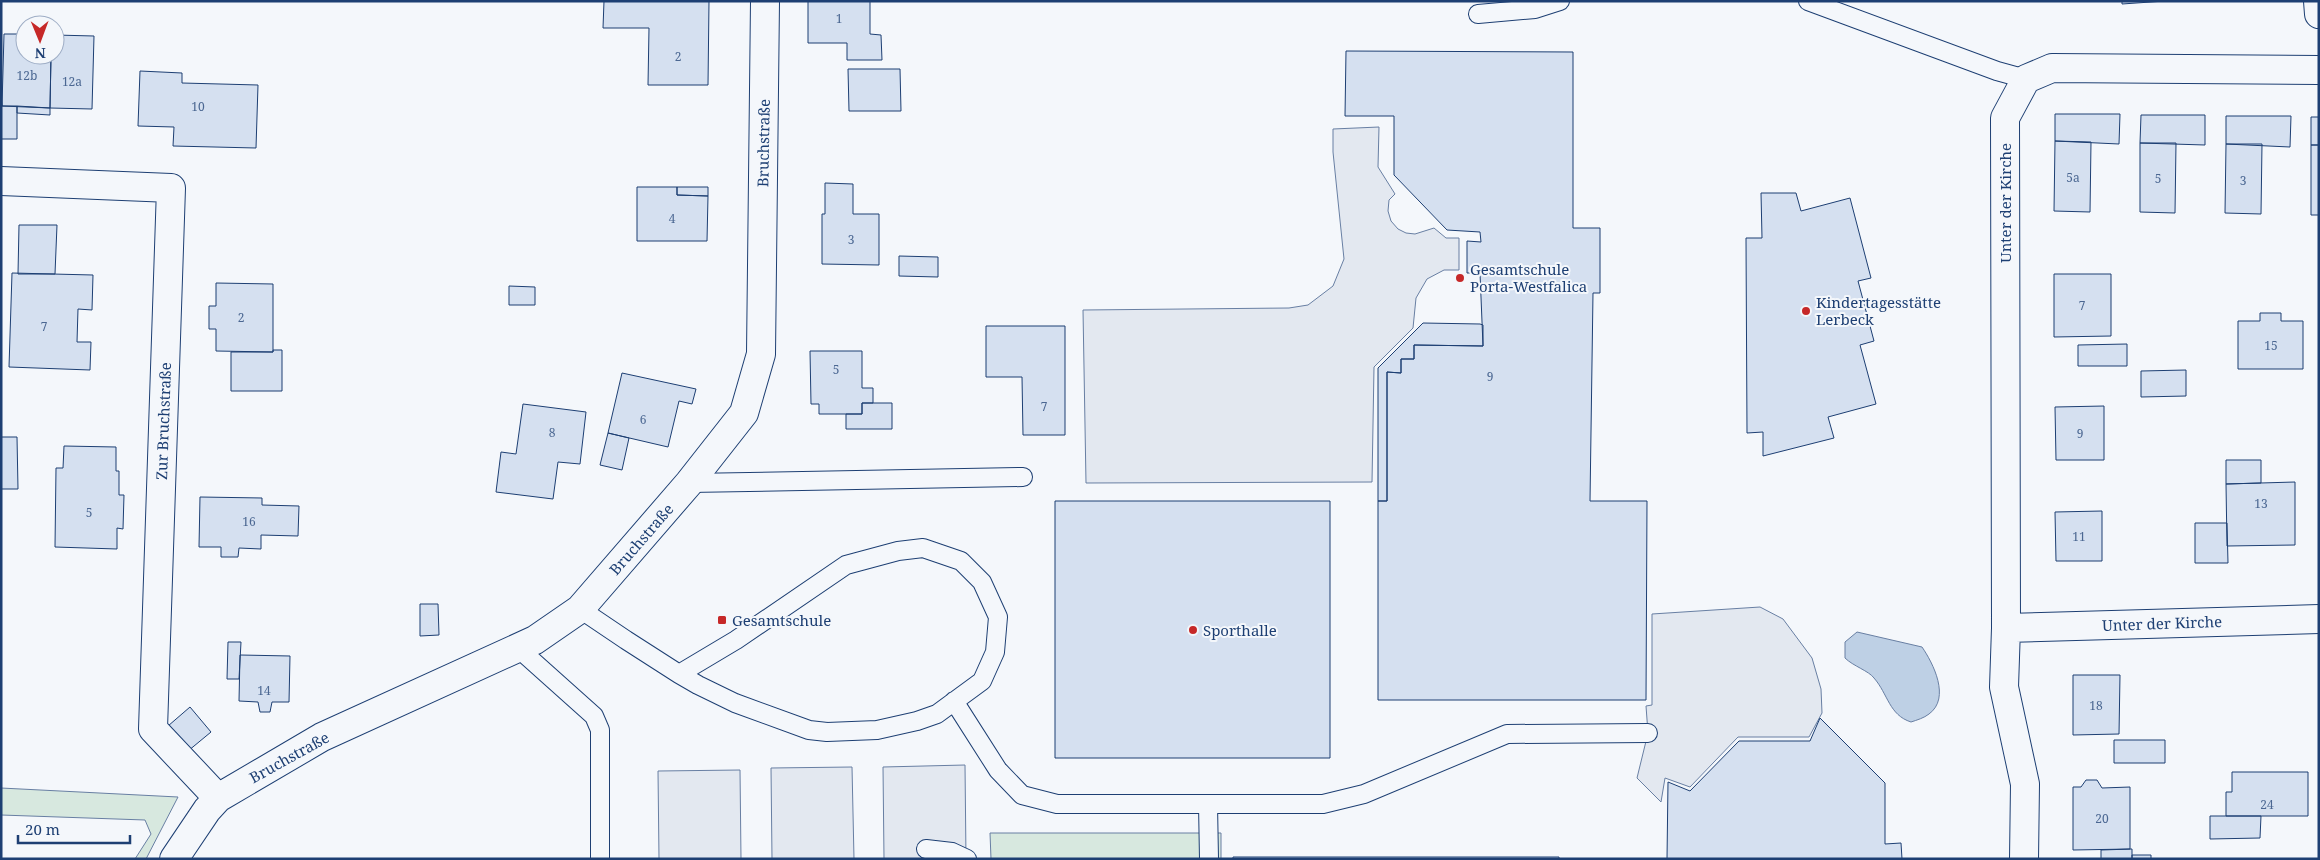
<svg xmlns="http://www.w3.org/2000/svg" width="2320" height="860" viewBox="0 0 2320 860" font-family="'Noto Serif',serif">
<rect width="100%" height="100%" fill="#f4f7fb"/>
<path fill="#d7e8df" stroke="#687fa3" d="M1,788L178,797L146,859H135L151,834L145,820L1,815Z
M990,833H1221V859H991Z"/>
<path fill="#e3e8f0" stroke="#687fa3" d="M1379,127L1378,167L1395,194L1389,200L1388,211L1391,221L1398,229L1406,233L1415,234L1434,228L1446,238H1459V270H1444L1427,279L1416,298L1413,328L1374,367L1372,482L1086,483L1083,310L1289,308L1308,305L1333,286L1344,259L1333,152V129Z
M1760,607L1783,619L1812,658L1821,689L1822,713L1809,737H1738L1690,787L1665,778L1661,802L1637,778L1648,733L1646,706L1652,705V614Z
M965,765L966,859H884L883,767Z
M852,767L854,859H772L771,768Z
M740,770L741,859H659L658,771Z"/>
<path fill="#bed0e5" stroke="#687fa3" d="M1857,632L1922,647C1933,663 1951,698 1929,714C1924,718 1917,720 1911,722C1889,715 1888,694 1874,678C1869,671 1853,666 1845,658V642Z"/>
<path fill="#d5e0f0" stroke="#1d3f73" d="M604,1H709L708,85H648L649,28H603Z
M808,1H870V34L881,35L882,60H847V43H808Z
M2122,1H2165L2122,4Z
M4,34H25V55H51L50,108L2,106Z
M55,35L94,36L92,109L50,108L51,55H55Z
M1346,51L1573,52V228H1600V293H1593L1590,501H1647L1646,700H1378V501H1387V372L1401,373V359H1414V345L1483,346L1480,273H1467V241L1481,242L1480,232L1447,230L1394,175V116H1345Z
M848,69H900L901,111H849Z
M140,71L182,73V83L258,85L256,148L173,146L174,127L138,126Z
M1,96L2,106H17V139H1Z
M17,106L50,108V115L17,113Z
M2055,114H2120L2119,144L2055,141Z
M2141,115H2205V145L2140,143Z
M2226,116H2291L2290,147L2226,144Z
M2311,117H2319V145H2311Z
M2055,141L2091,142L2090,212L2054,211Z
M2140,143H2176L2175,213L2140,212Z
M2226,144H2262L2261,214L2225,213Z
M2311,145H2319V215H2311Z
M825,183L853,184V214H879V265L822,264V214H825Z
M637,187H677V195L708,196L707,241H637Z
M677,187H708V196L677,195Z
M1761,193H1796L1801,211L1850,198L1871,278L1858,281L1874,341L1860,345L1876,404L1828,417L1834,438L1763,456V432L1747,433L1746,238H1762Z
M19,225H57L55,274H18Z
M899,256L938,257V277L899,276Z
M12,273L93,275L92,310L78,309L77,342H91L90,370L9,367Z
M2054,274H2111V336L2054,337Z
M216,283L273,284V352L216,351V329H209V306H216Z
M509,286L535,287V305H509Z
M2260,313H2281V321H2303V369H2238V321H2260Z
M1423,323L1480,324L1483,325V346L1414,345V359H1401V373L1387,372V501H1378V368Z
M986,326H1065V435H1023L1022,377H986Z
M2127,344V366H2078V345Z
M273,350H282V391H231V352H273Z
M810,351H862V388H873V403H862V414H819V404H811Z
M2186,370V396L2141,397V371Z
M622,373L696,389L692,404L679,401L668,447L608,433Z
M862,403H892V429H846V414H862Z
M523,404L586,412L580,464L558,462L553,499L496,492L501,452L516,454Z
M2104,406V460H2056L2055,407Z
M608,433L629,438L622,470L600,465Z
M1,437H17L18,489H1Z
M64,446L116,447V471H119V495H124L123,529L117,528V549L55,547L56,468H63Z
M2226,460H2261V483L2226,484Z
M2295,482V545L2227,546L2226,484Z
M200,497L262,498V505L299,506L298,536L261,535V549L239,548L238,557H221V547H199Z
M1055,501H1330V758H1055Z
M2102,511V561H2056L2055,512Z
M2195,523H2227L2228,563H2195Z
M420,604H438L439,635L420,636Z
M228,642H241L239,679H227Z
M240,655L290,656L289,702H272L270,712H260L258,702L239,701Z
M2073,675H2120L2119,734L2073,735Z
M190,707L211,732L188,751L168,726Z
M1820,718L1885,783V844L1901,843L1902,859H1667L1668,782L1690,791L1739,741H1810Z
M2114,740H2165V763H2114Z
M2232,772H2308V816H2226V792H2232Z
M2086,780H2097L2102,788L2130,787V849L2073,850V787H2081Z
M2210,816H2261L2260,838L2210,839Z
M2132,849V859H2101V850Z
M2132,855H2151V859H2132Z
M1233,857H1559V859H1233Z"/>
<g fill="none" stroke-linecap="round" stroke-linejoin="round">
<g stroke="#1d3f73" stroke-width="20">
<path id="lane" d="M1808,1L1997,71L2026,79
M1478,14L1535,9L1560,1
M689,483L1023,477
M580,609L626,640L679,674L698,685L735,703L809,730L827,732L877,730L917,721L937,714L982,681L995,652L998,617L982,582L961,561L923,548L898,551L846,565L736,640L679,674
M518,648L594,716L600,730V859
M954,701L998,770L1022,795L1057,804H1323L1364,794L1507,734L1648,733
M1208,804L1209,859
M926,849L952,852L967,859"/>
</g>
<g stroke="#1d3f73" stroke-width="30">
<path id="street" d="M2318,1L2319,14
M1,181L171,188L153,729L218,798
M2006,628L2319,619
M174,859L207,810L218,798L322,737L535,640L580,609L689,483L744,413L761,354L765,1
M2024,859L2025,784L2004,687L2006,628L2005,118L2026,79L2052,68L2319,70"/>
</g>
<use href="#lane" stroke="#f4f7fb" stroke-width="18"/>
<use href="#street" stroke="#f4f7fb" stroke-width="28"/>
</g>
<g fill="#c62828" stroke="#f4f7fb" stroke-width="2">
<circle cx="1460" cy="278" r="5"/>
<circle cx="1806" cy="311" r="5"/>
<rect x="717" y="615" width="10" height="10" rx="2.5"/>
<circle cx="1193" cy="630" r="5"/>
</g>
<g text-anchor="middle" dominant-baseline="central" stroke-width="4" stroke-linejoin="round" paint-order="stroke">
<g font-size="12" fill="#4b6792">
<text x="839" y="18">1</text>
<text x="678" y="56">2</text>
<text x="27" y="75">12b</text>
<text x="72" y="81">12a</text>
<text x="198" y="106">10</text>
<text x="2073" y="177">5a</text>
<text x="2158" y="178">5</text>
<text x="2243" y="180">3</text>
<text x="672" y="218">4</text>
<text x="851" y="239">3</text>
<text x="2082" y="305">7</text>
<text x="241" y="317">2</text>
<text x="44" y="326">7</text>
<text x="2271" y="345">15</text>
<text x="836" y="369">5</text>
<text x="1490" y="376">9</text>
<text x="1044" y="406">7</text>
<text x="643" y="419">6</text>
<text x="552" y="432">8</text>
<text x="2080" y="433">9</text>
<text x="2261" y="503">13</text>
<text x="89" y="512">5</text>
<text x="249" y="521">16</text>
<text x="2079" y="536">11</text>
<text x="264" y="690">14</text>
<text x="2096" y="705">18</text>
<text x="2267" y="804">24</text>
<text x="2102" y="818">20</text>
</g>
<g font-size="15" fill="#1d3f73" stroke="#f4f7fb">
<text transform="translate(763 143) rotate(-89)">Bruchstraße</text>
<text transform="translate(2005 203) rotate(-90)">Unter der Kirche</text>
<text transform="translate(163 421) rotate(-88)">Zur Bruchstraße</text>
<text transform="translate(641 539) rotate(-49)">Bruchstraße</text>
<text transform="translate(2162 623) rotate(-2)">Unter der Kirche</text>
<text transform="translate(289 757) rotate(-29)">Bruchstraße</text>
</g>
<g font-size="15" fill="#1d3f73" stroke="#f4f7fb" text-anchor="start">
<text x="1470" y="269">Gesamtschule<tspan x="1470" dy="17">Porta-Westfalica</tspan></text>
<text x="1816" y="302">Kindertagesstätte<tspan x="1816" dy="17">Lerbeck</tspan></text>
<text x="732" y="620">Gesamtschule</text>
<text x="1203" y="630">Sporthalle</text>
</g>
</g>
<rect width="2320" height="860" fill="none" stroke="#1d3f73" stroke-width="5"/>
<g transform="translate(40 40) rotate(179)"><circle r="24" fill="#f4f7fb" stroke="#9eadc5"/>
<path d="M0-4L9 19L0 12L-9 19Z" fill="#c62828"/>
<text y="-8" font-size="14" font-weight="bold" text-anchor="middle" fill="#1d3f73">N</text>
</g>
<path d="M18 835v8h112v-8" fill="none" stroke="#1d3f73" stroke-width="2.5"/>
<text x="25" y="835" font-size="15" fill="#1d3f73" stroke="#f4f7fb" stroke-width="4" paint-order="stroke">20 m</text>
</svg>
